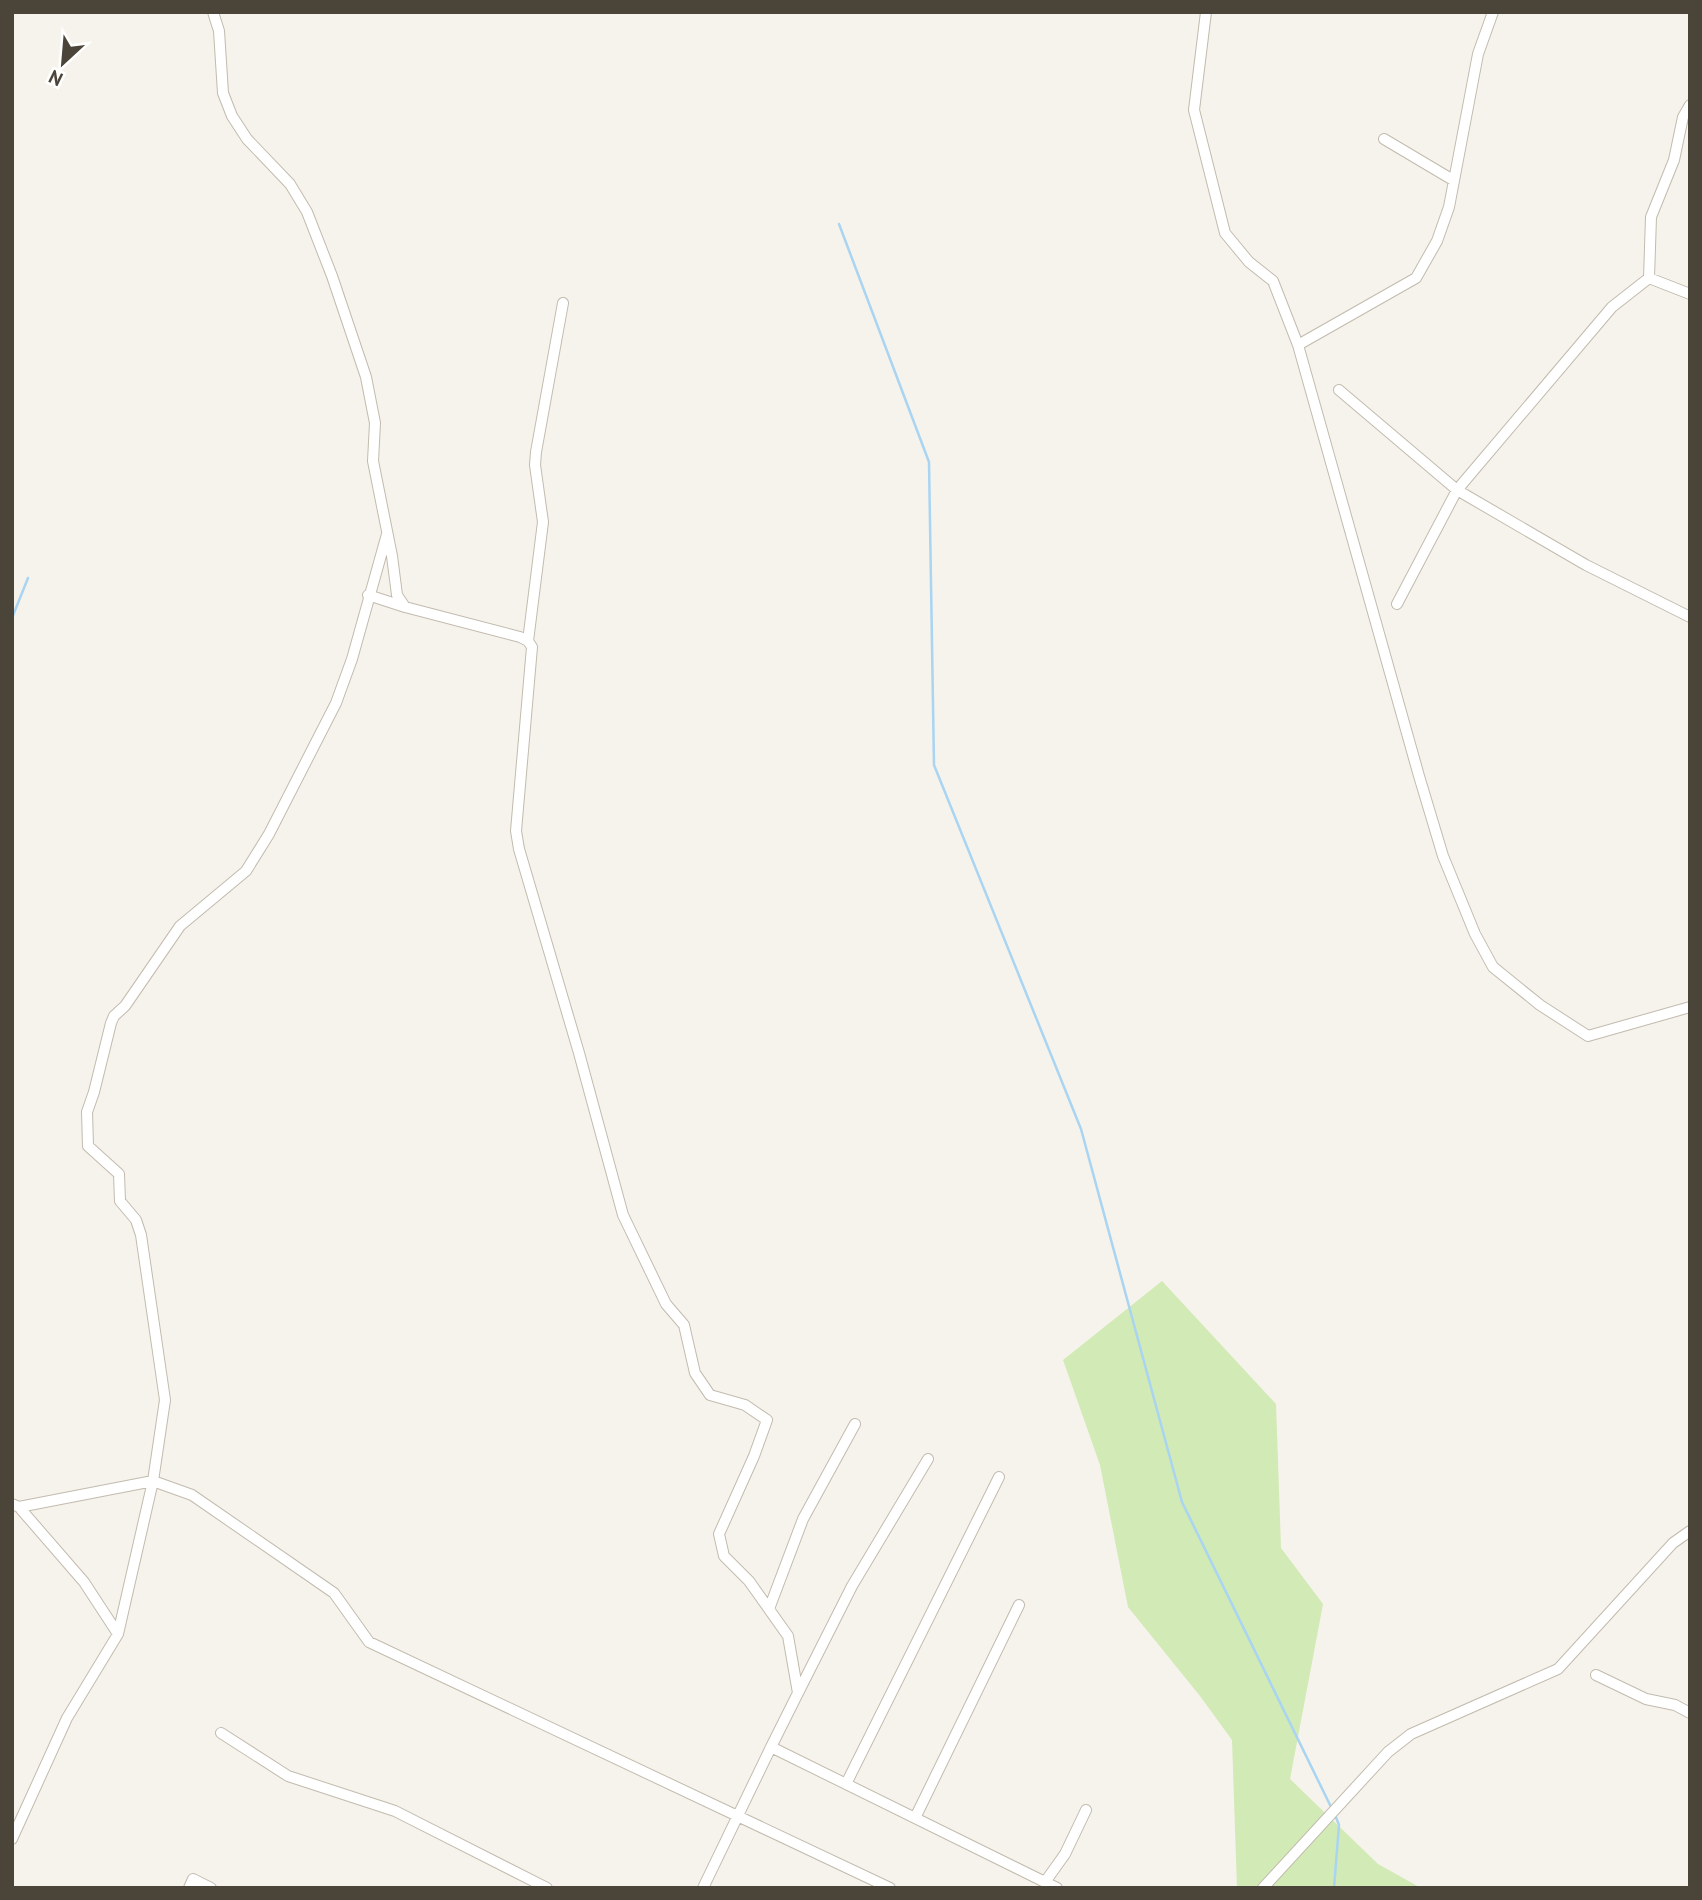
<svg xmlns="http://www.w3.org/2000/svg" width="1702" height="1900" viewBox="0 0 1702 1900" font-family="'PT Sans',sans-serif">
<rect width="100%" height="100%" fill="#f6f3ec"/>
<path fill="#d2eab5" d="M1162,1281L1276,1404L1281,1548L1323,1604L1290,1779L1378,1864L1421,1888H1237L1232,1740L1200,1696L1128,1607L1100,1465L1063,1360Z"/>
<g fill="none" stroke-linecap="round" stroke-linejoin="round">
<path stroke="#a9d4f2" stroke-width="2.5" d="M839,224L929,462L934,765L1081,1129L1182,1502L1332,1809
M12,618L28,578
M1334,1888L1339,1825L1335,1815"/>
<g stroke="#c2bbae" stroke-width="12">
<path id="minor" d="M213,12L219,31L223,93L232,116L247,139L290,184L307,212L332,276L366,377L375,423L373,461L392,556L397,595L405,607L520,637L528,641L532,647L516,831L519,849L579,1053L623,1215L666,1304L684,1325L695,1373L710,1395L745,1405L767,1420L754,1456L719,1534L724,1556L749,1581L788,1636L798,1693L771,1747L1057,1888
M1206,12L1194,110L1225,233L1249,262L1273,281L1298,345L1419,776L1443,856L1475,934L1493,967L1540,1005L1588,1036L1690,1007
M1384,139L1453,180
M1649,278L1651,217L1674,160L1683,117L1690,105
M1298,345L1416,278L1437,241L1449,207L1478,54L1493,12
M1339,390L1457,490L1586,565L1690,617
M368,595L405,607
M1397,604L1457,490L1612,307L1649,278L1690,294
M528,641L543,522L535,465L536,452L563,303
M12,1504L19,1507L153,1481L192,1495L334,1593L369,1642L890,1888
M19,1507L84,1582L118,1634L153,1481L165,1400L141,1235L136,1220L120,1201L119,1174L88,1146L87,1112L94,1092L111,1023L114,1016L125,1006L180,926L246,871L269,834L336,703L352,659L387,534
M769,1609L803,1519L855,1424
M1596,1675L1646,1699L1675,1705L1690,1713
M798,1693L852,1586L928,1459
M221,1733L288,1776L395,1811L547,1888
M846,1784L999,1477
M915,1818L1019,1605
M12,1839L67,1718L118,1634
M1045,1882L1065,1854L1086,1810
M189,1888L193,1879L211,1888
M703,1888L771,1747
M1263,1888L1388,1752L1411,1734L1558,1669L1673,1543L1690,1531"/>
</g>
<use href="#minor" stroke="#fff" stroke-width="10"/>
</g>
<rect width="1702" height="1900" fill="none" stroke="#4b4439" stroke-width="28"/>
<g transform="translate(63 63) rotate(206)" stroke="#ffffff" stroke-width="5" paint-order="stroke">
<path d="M0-5L12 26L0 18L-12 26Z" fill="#4b4439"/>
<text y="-10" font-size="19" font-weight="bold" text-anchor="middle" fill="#4b4439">N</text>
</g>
</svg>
